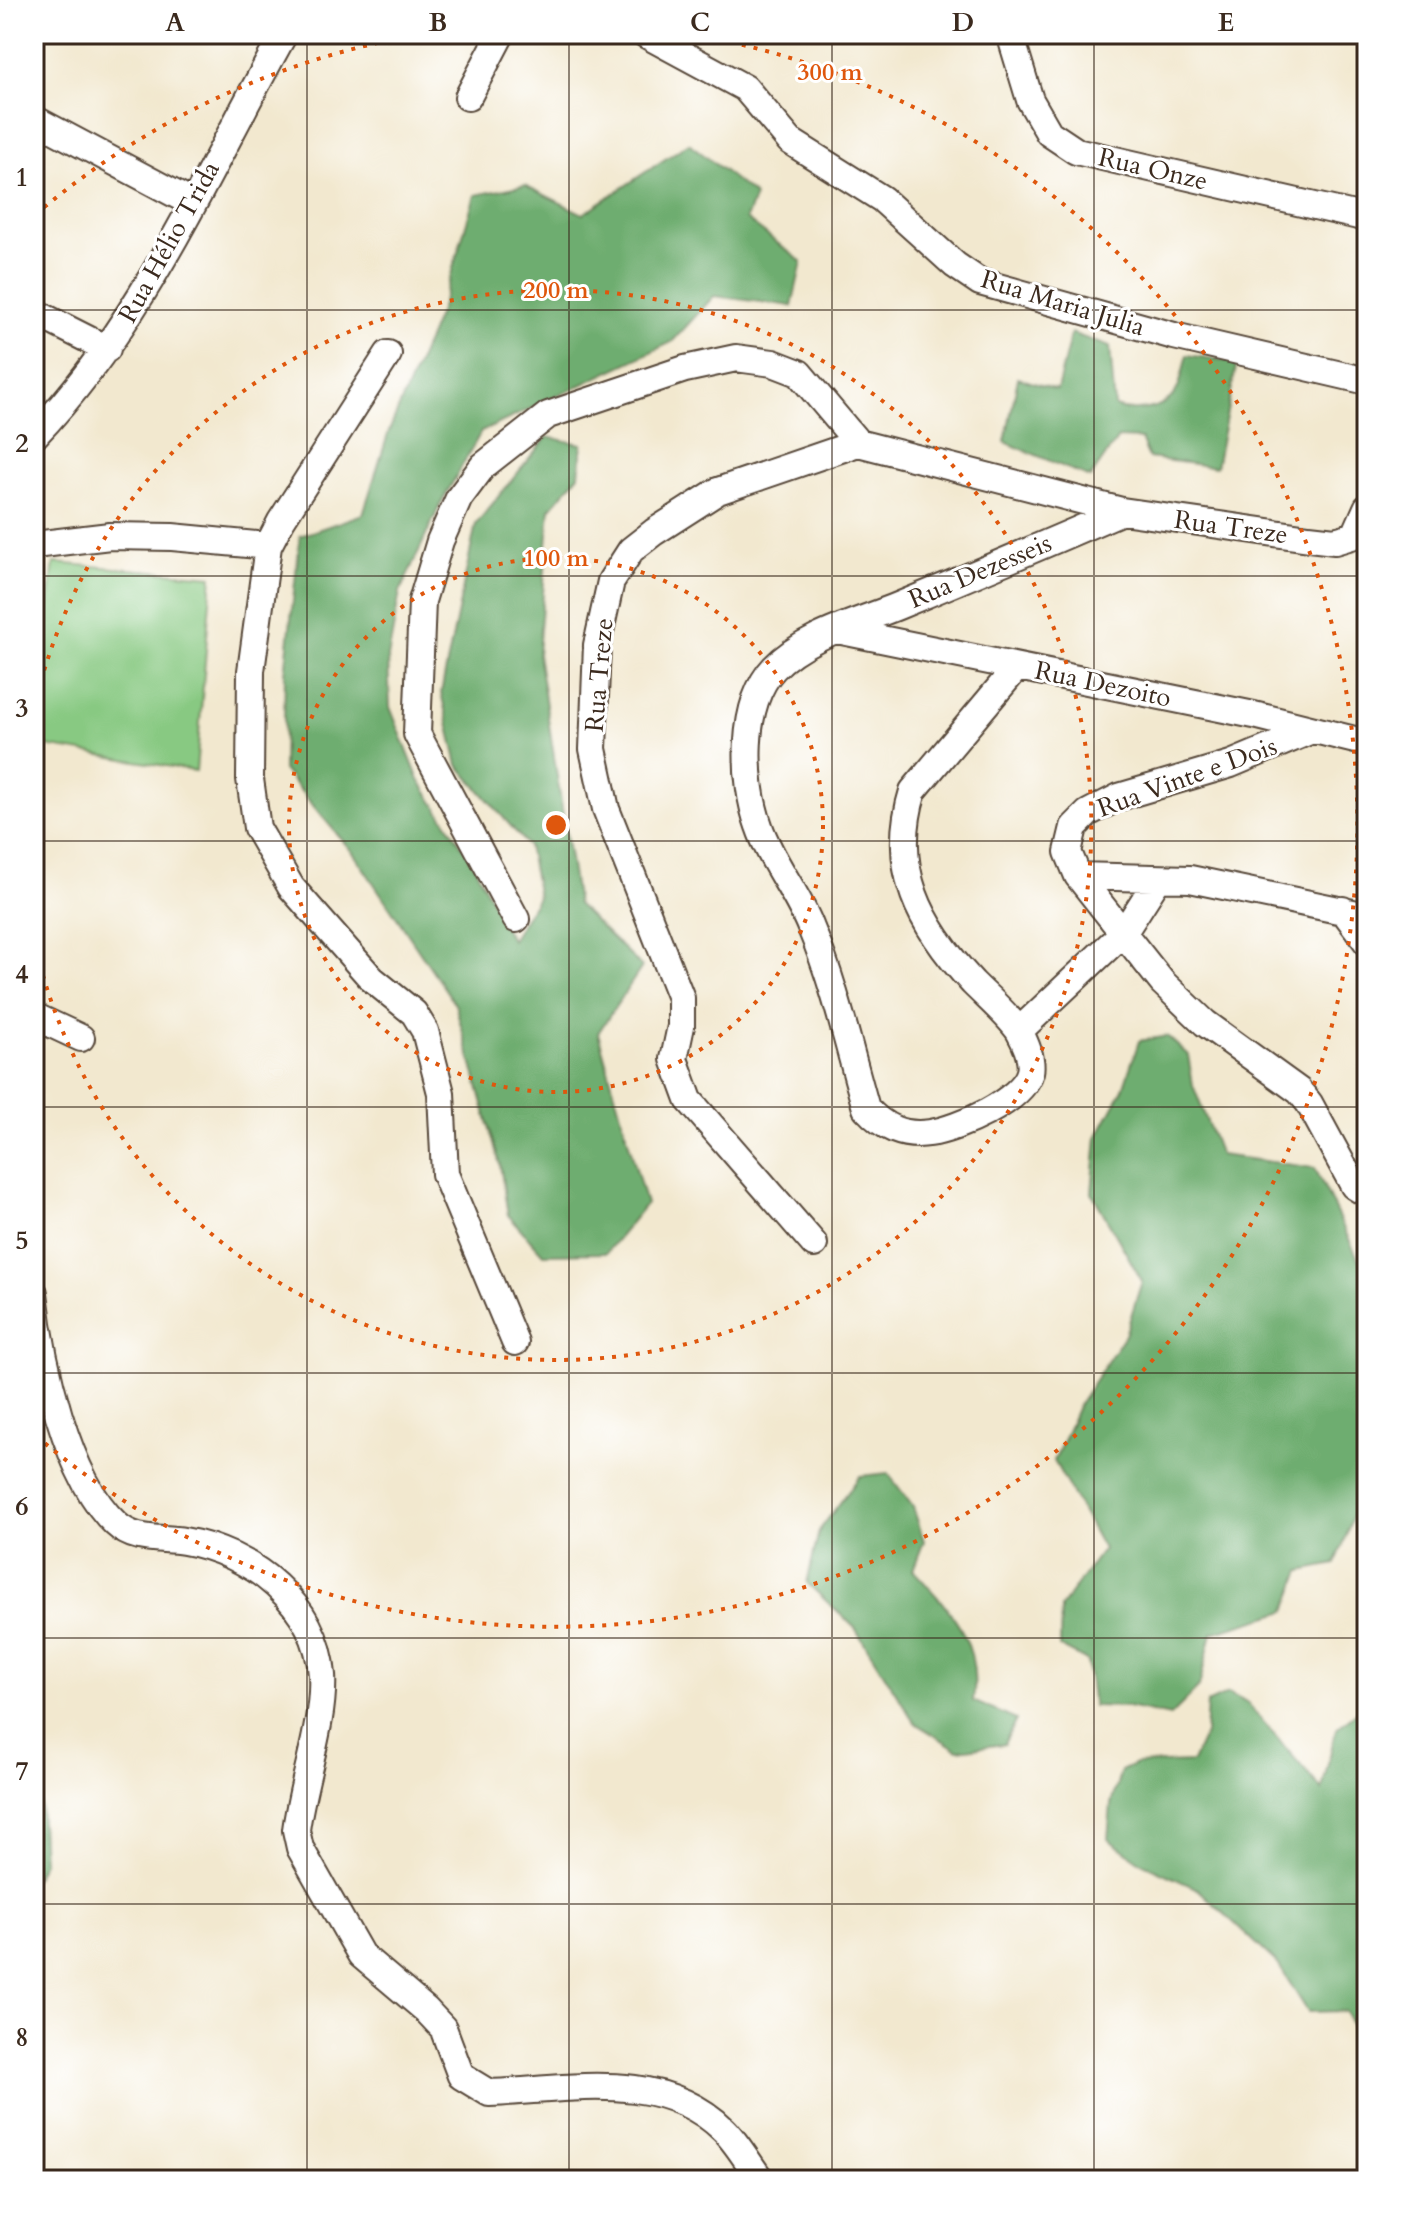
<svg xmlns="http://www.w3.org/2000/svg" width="1401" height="2214" viewBox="0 0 1401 2214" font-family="Cardo,serif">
<rect width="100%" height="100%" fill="#fff"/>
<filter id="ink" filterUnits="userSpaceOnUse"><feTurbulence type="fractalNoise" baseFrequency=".0125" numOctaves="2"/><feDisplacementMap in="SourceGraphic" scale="16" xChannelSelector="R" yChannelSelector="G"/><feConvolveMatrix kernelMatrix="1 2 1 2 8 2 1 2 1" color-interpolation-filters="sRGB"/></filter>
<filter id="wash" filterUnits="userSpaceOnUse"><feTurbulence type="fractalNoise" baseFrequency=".006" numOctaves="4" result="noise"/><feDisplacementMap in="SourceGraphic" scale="32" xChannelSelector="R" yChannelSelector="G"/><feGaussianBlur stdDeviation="1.8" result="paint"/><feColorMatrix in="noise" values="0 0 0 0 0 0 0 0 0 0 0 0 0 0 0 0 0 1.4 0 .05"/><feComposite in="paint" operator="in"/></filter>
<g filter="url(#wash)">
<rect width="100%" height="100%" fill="#f2e8cf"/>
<path fill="#88c982" stroke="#627a50" stroke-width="2" d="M54,563L212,576L196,771L34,744V711Z"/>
<path fill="#6ead70" stroke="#546c47" stroke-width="2" d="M689,143L755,196L746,219L802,262L792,306L714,296L672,342L481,432L440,505L400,592L388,657L390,707L419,780L472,861L511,940L538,897L528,846L458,765L441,693L476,524L547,437L582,444L579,475L550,509L538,654L577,904L642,967L598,1033L646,1204L606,1253L543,1254L508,1215L500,1165L455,1004L354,854L283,770L285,673L300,536L363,514L389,431L440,311L475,195L525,185L583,214Z
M1071,333L1110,347L1115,407C1132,413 1163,411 1175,393C1182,384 1183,366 1187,355L1237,362L1216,467L1149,458L1141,439L1118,438L1090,478L1005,442L1018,378L1057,390Z
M1167,1036L1188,1055L1193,1085L1220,1155L1315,1168L1367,1277V1379L1364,1382C1361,1450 1364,1502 1335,1564L1301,1571L1286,1611L1212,1633L1199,1687L1170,1716L1128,1707L1093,1706L1087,1661L1060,1647L1061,1607L1103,1549L1054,1461L1079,1404L1125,1335L1142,1281L1092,1193L1097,1137L1123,1089L1139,1041Z
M888,1473L913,1507L924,1541L913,1570C951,1611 982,1642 973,1701L1016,1720L1004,1744L958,1750L915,1723L855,1628L807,1583L819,1531L860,1476Z
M34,1682L43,1862L34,1879Z
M1228,1693L1247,1703L1322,1790L1336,1729L1367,1704V1869L1356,1865L1367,1873V2052L1362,2050L1345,2011L1308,2012L1278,1964L1198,1889L1143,1864L1108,1839L1111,1804L1121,1771L1136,1764L1192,1762L1205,1734L1207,1703Z"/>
</g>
<g filter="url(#ink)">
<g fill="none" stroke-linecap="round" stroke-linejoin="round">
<g stroke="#564639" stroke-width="30">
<path id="minor" d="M645,34L745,88L790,141L882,199L955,265L980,282L1174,336L1367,381
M1010,34L1030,100L1049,133L1076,151L1367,218
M468,97L501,34
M34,119L192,203
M34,312L107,349
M388,354L281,521L268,546L251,671L250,779L257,828L291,887L372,979L414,1013L425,1031L441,1093L445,1174L515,1342
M34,436C144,322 207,171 284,34
M34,545L110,536L172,537L268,546
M837,630L1254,715L1367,743
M1017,667L913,791C889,869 920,926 973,983C988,998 1007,1014 1019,1031C1025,1042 1033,1059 1030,1072C1023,1101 957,1129 930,1133C903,1137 884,1128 866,1108C849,1049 835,985 811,928C797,892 771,862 759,826C743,782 740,704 774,668C804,636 859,622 898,606C973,575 1048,543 1122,511
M1312,730L1231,764L1119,797L1088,813L1074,827L1068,852L1078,876L1162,982L1205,1023L1299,1091L1309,1103L1354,1186L1367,1194
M1078,876L1190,879L1367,916
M1343,910L1367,942
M516,919L417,734L422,601L440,541L459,498L483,466L548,415L685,369L736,358L773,363L799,373L858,443
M34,1016L81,1038
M1019,1031L1124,932L1158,879
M814,1244L689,1100L674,1059L681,1026V998L606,809L593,749L597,645L611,581L631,550L654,532L718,491L858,443L1122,511L1309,538L1335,541L1355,535L1367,508
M34,1293C41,1358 66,1478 116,1524C135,1542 160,1537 184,1541C251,1552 317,1604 322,1675C325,1720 302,1783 296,1830L300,1848L361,1955L426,2010L443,2028L461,2076L489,2093C568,2090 661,2068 724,2130C738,2144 749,2164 761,2180"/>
</g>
<use href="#minor" stroke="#fff" stroke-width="26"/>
</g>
</g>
<path fill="none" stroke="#3b2a1e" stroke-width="2" stroke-opacity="0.55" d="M307,34V2180M569,34V2180M832,34V2180M1094,34V2180M34,310H1367M34,576H1367M34,841H1367M34,1107H1367M34,1373H1367M34,1638H1367M34,1904H1367"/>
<g fill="none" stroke="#df570d" stroke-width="4" stroke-dasharray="4 8">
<circle cx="556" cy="825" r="267"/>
<path d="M35 705A535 535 0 1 1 35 945"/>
<path d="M35 215A802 802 0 0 1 417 35M695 35A802 802 0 1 1 35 1435"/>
</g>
<g text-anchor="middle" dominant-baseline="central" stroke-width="6" stroke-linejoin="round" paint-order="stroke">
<g font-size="26" fill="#3b2a1e" stroke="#fff">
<text transform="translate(1153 169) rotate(13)">Rua Onze</text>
<text transform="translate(169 242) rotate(-61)">Rua Hélio Trida</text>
<text transform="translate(1063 303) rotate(17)">Rua Maria Julia</text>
<text transform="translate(1231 527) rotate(8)">Rua Treze</text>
<text transform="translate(980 571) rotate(-23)">Rua Dezesseis</text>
<text transform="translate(599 675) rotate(-85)">Rua Treze</text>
<text transform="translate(1103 684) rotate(12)">Rua Dezoito</text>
<text transform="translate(1187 777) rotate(-20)">Rua Vinte e Dois</text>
</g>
</g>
<circle cx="556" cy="825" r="12" fill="#df570d" stroke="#fff" stroke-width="4"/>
<g font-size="24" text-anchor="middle" font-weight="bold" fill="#df570d" stroke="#fff" stroke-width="6" stroke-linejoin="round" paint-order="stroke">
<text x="830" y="80">300 m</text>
<text x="556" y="298">200 m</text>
<text x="556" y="566">100 m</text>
</g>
<rect width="1401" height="2214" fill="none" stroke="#fff" stroke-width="88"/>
<rect x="44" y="44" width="1313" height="2126" fill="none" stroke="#3b2a1e" stroke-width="3"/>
<g font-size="26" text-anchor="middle" font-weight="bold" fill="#3b2a1e">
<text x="175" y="31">A</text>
<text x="438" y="31">B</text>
<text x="700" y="31">C</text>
<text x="963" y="31">D</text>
<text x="1226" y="31">E</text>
<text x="22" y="186">1</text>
<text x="22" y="452">2</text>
<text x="22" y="717">3</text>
<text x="22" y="983">4</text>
<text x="22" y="1249">5</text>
<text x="22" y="1515">6</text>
<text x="22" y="1780">7</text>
<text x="22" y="2046">8</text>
</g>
</svg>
